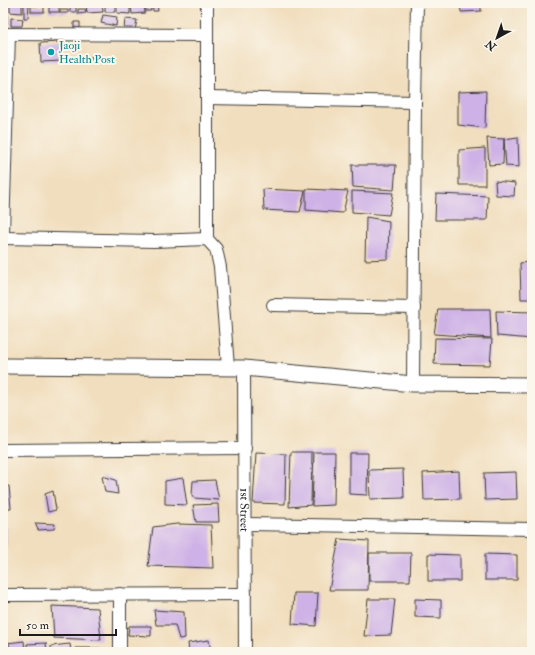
<svg xmlns="http://www.w3.org/2000/svg" width="535" height="655" viewBox="0 0 535 655" font-family="'IM FELL Double Pica',serif">
<rect width="100%" height="100%" fill="#fbf7ec"/>
<filter id="ink" filterUnits="userSpaceOnUse"><feTurbulence type="fractalNoise" baseFrequency=".025" numOctaves="2"/><feDisplacementMap in="SourceGraphic" scale="8" xChannelSelector="R" yChannelSelector="G"/><feConvolveMatrix kernelMatrix="1 2 1 2 8 2 1 2 1" color-interpolation-filters="sRGB"/></filter>
<filter id="wash" filterUnits="userSpaceOnUse"><feTurbulence type="fractalNoise" baseFrequency=".012" numOctaves="4" result="noise"/><feDisplacementMap in="SourceGraphic" scale="16" xChannelSelector="R" yChannelSelector="G"/><feGaussianBlur stdDeviation="0.9" result="paint"/><feColorMatrix in="noise" values="0 0 0 0 0 0 0 0 0 0 0 0 0 0 0 0 0 1.4 0 .05"/><feComposite in="paint" operator="in"/></filter>
<g filter="url(#wash)">
<rect width="100%" height="100%" fill="#f1debe"/>
<g id="blocks">
<path fill="#ceb1e6" d="M3,3H7V24H3Z
M10,3H22V13L10,12Z
M24,3H29L28,18H24Z
M49,3H59V12H49Z
M102,3L103,12L87,13L86,4Z
M105,3H126V5L115,4V12H105Z
M131,3H144L145,13L132,14Z
M145,3H150L151,11H146Z
M152,3H157L158,11H153Z
M460,3H481V11L461,12Z
M31,6H44V12H31Z
M70,6H76V12H70Z
M117,6H130V14L117,13Z
M78,9H85L86,13L78,14Z
M60,10H68V13H60Z
M103,15L117,17L116,26L101,23Z
M11,18L23,19L22,26H11Z
M125,19L137,20L135,30L124,29Z
M74,22H80V28H74Z
M60,42L61,61L41,62L40,43Z
M99,55L100,59L92,60L91,56Z
M486,91L485,128L458,125V92Z
M518,137L519,167L506,166L504,139L503,164L489,165L487,138L504,139Z
M485,148V185H459V150Z
M352,165H396L394,190L353,187Z
M495,181L515,183L514,196L496,195Z
M263,189L305,191L300,212L264,210Z
M306,189L348,191L343,213L306,210Z
M352,191L393,193L389,215L352,212Z
M436,194L488,196L487,220H435Z
M366,217L389,221L388,259L365,260Z
M532,262V299H521L520,263Z
M438,309H490L491,338L434,334Z
M496,311L532,312V339L497,336Z
M435,338L492,339L490,365L434,364Z
M291,452H312L311,505L289,507Z
M314,452H335L334,505L312,506Z
M256,453L286,454L285,504L253,503Z
M349,453H368L367,495L349,494Z
M403,469L404,498L370,499L369,470Z
M459,471L460,499L424,500L423,473Z
M516,472L517,499L485,500L484,473Z
M102,476L116,480L118,494L105,492Z
M183,478L187,505L165,504V481Z
M215,480L219,500L194,498L192,495L193,481Z
M3,486H9L11,508H3Z
M53,491L56,510L48,512L45,494Z
M218,504L219,522H196L193,505Z
M35,523L55,524L54,529L38,530Z
M177,524L211,525L213,568L148,566L153,527Z
M3,528H6L7,545H3Z
M339,539L369,541L368,590H329Z
M369,553H411L410,581H369Z
M428,554L460,555V581H428Z
M485,554L517,555V580H485Z
M294,593H318L316,626L292,624Z
M368,599H395L391,635L364,636Z
M415,599L441,600V618L415,617Z
M52,606L98,608L101,640L54,638Z
M154,610L184,612L185,638L179,639L175,625H156Z
M129,626H151V636L128,635Z
M209,640L211,652H189L188,643Z
M24,641L25,652H8L7,643Z
M46,643L47,652H27V644Z
M70,644L71,652H51V646Z
M75,648H101V652H74Z"/>
</g>
</g>
<g filter="url(#ink)">
<use href="#blocks" fill-opacity="0" stroke="#3c3934" stroke-width="1"/>
<g fill="none" stroke-linecap="round" stroke-linejoin="round">
<g stroke="#3c3934" stroke-width="14">
<g id="minor">
<path d="M207,3V239"/>
<path d="M3,34L206,35"/>
<path d="M207,98L415,102"/>
<path d="M3,233L9,34"/>
<path d="M3,238L154,241L207,239L216,249L220,267L228,367"/>
<path d="M273,305L414,308"/>
<path id="s1" d="M244,368L245,652"/>
<path d="M413,384L415,102L417,3"/>
<path d="M3,450L245,448"/>
<path d="M245,524L532,529"/>
<path d="M120,594V652"/>
<path d="M3,595L245,594"/>
<path d="M3,646V652"/>
</g>
</g>
<g stroke="#3c3934" stroke-width="17">
<path id="tertiary" d="M3,366L244,368L413,384L532,385"/>
</g>
<use href="#minor" stroke="#fff" stroke-width="12"/>
<use href="#tertiary" stroke="#fff" stroke-width="15"/>
</g>
</g>
<circle fill="#0f9aa8" stroke="#fbf7ec" stroke-width="1.5" cx="51" cy="52" r="4"/>
<g text-anchor="middle" dominant-baseline="central" stroke-width="4" stroke-linejoin="round" paint-order="stroke">
<g font-size="12" fill="#0d838f" stroke="#fbf7ec" text-anchor="start">
<text x="59" y="45">Jaoji<tspan x="59" dy="14">Health Post</tspan></text>
</g>
<g font-size="12" fill="#1c1c1c" stroke="#fbf7ec">
<text stroke="none"><textPath href="#s1" startOffset="142">1st Street</textPath></text>
</g>
</g>
<rect width="535" height="655" fill="none" stroke="#fbf7ec" stroke-width="16"/>
<g transform="translate(497 38) rotate(220)" stroke="#fbf7ec" stroke-width="3" paint-order="stroke">
<path d="M0-3L7 15L0 10L-7 15Z" fill="#1c1c1c"/>
<text y="-6" font-size="11" font-weight="bold" text-anchor="middle" fill="#1c1c1c">N</text>
</g>
<path d="M20 629v6h96v-6" fill="none" stroke="#1c1c1c" stroke-width="2"/>
<text x="26" y="629" font-size="12" fill="#1c1c1c" stroke="#fbf7ec" stroke-width="3" paint-order="stroke">50 m</text>
</svg>
